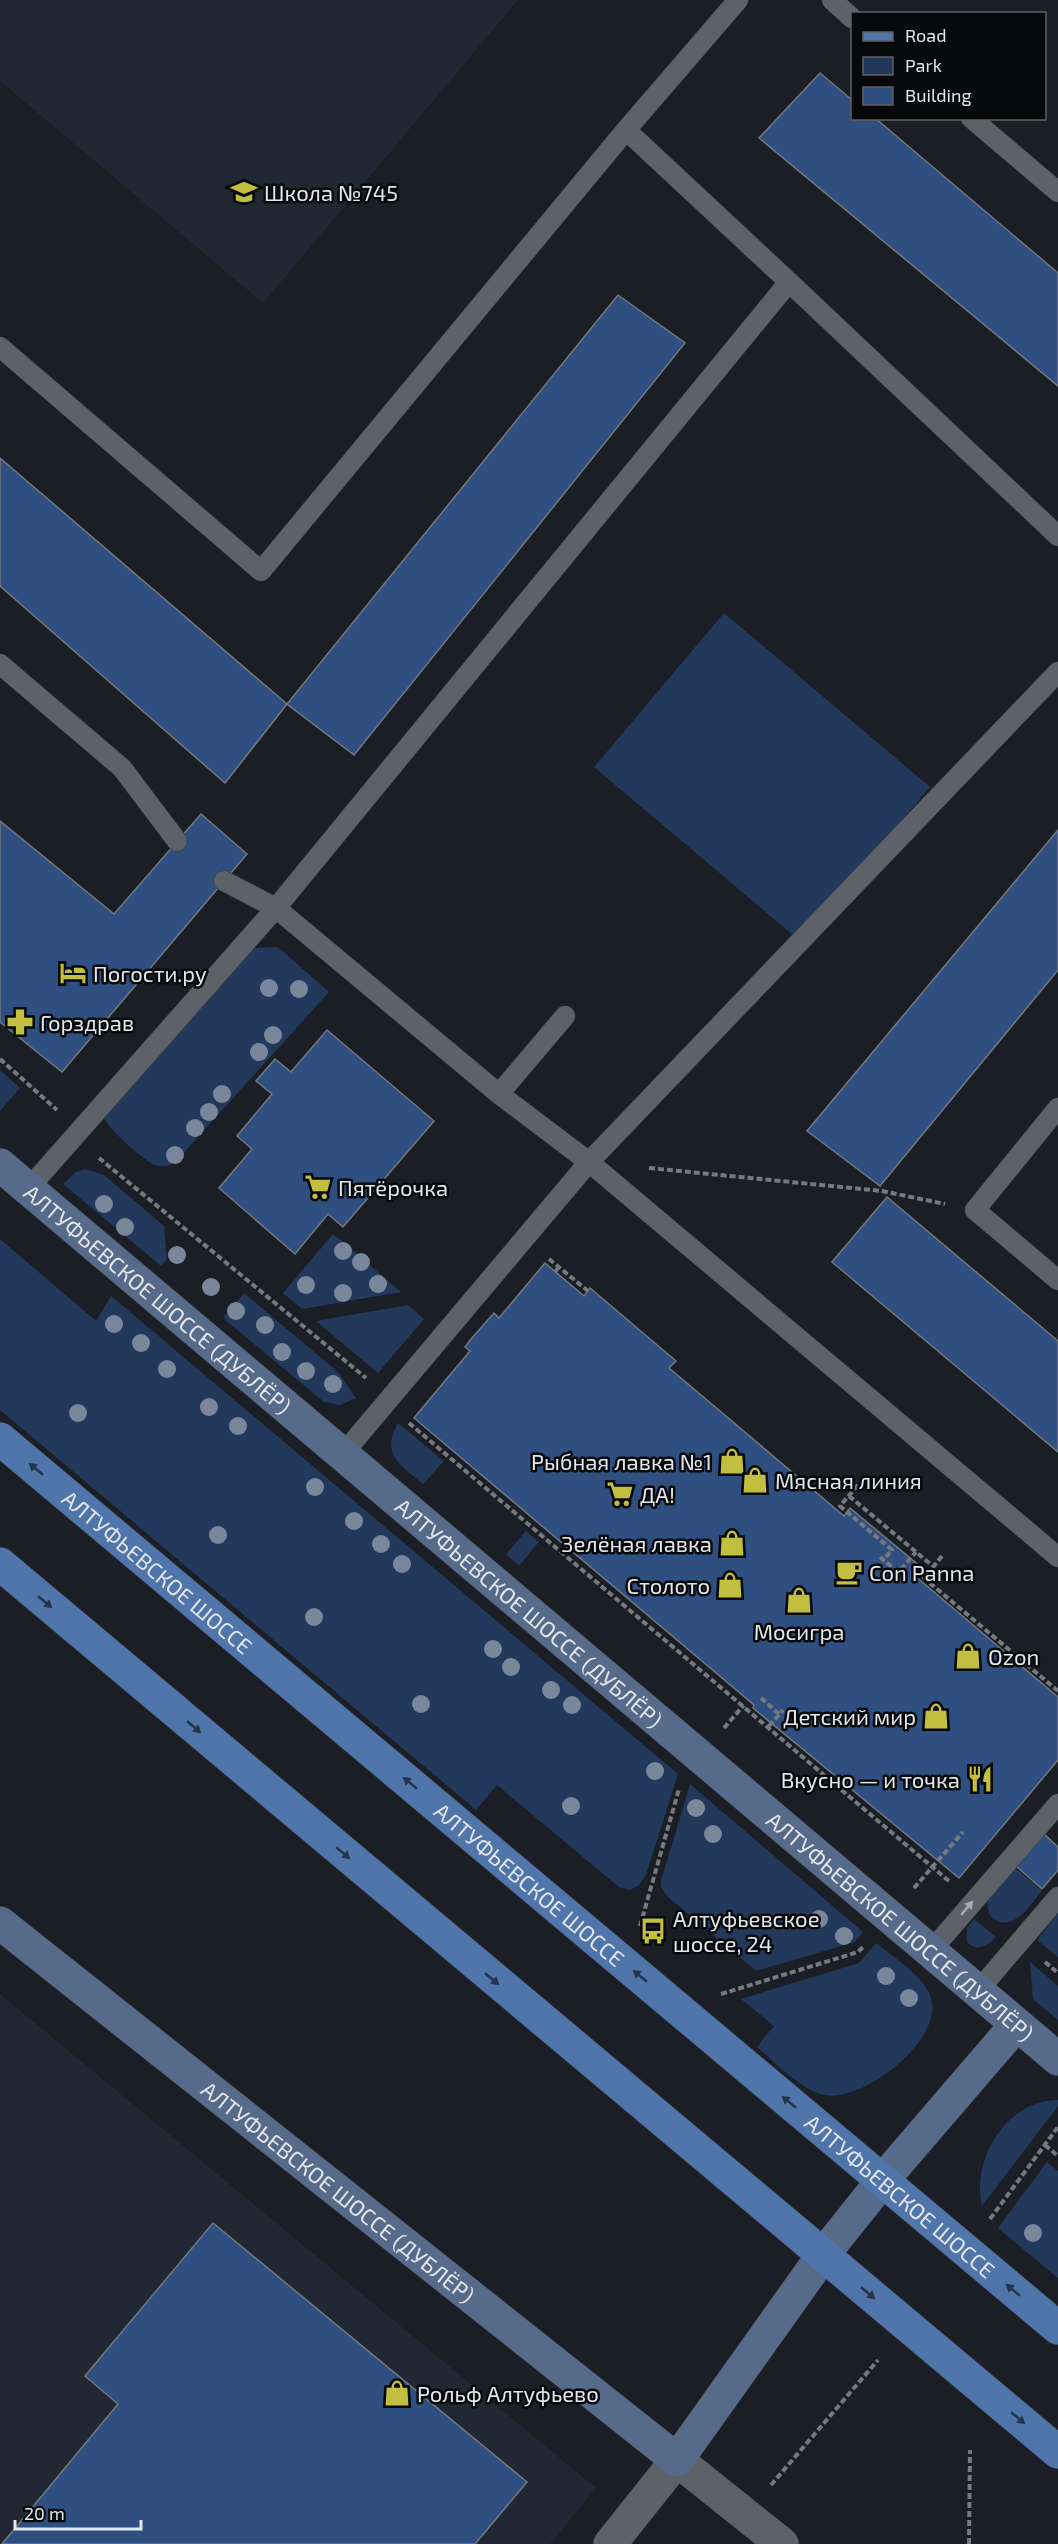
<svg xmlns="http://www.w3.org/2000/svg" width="1058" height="2544" viewBox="0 0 1058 2544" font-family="'Exo 2',sans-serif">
<rect width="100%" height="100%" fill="#1b1f25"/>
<path fill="#212833" d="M0,0H518L263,303L0,81Z
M0,1994L596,2488L550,2544H0Z"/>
<path fill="#22395b" d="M724,613L930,787L800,941L594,767Z
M278,947L329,992L177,1160C171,1166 164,1168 155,1165C144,1161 107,1128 104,1117L251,948Z
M0,1070L20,1088L0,1111Z
M85,1169L104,1175L164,1226L167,1259L161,1266L63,1184L76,1172Z
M333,1234L342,1241L401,1292L302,1309L283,1293Z
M0,1239L96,1321L111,1296L678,1774L646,1875L639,1885L630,1890L619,1887L497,1785L476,1810L0,1410Z
M244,1293L338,1372L356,1398L340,1405L324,1402L223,1318Z
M408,1305L424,1319L378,1373L316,1321Z
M398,1423L444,1461L423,1484C401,1466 380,1454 398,1423Z
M526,1531L539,1542L519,1566L506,1554Z
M690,1784L863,1932L855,1942L756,1971L668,1897L661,1887V1881Z
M1014,1867L1042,1891C1029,1906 1010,1938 989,1914L987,1902Z
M1058,1912V1957L1037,1940Z
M974,1919L996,1937C988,1946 976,1952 967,1942V1928Z
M876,1943C894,1958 928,1978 932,2002C939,2043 862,2103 824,2095C799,2089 776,2063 757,2047L774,2026L741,1999L859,1963Z
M1030,1962L1058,1986V2020L1033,1999Z
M1058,2100V2106L982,2206C971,2159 1007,2100 1058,2100Z
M1047,2162L1058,2171V2278L998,2228Z"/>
<path fill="#2e4f7f" stroke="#737880" stroke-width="1.5" d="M820,73L852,100V118H875L1058,273V386L759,138Z
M618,295L685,343L354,755L287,704Z
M0,458L287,704L225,783L0,586Z
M201,814L247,854L62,1072L0,1022V821L114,914Z
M1058,830V970L880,1186L807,1131Z
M327,1030L434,1121L343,1227L328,1214L295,1254L219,1188L252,1149L237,1136L272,1094L256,1081L275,1059L291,1072Z
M887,1197L1058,1341V1452L832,1262Z
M545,1263L584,1296L590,1288L676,1361L669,1368L844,1516L850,1508L921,1567L914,1575L1058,1697V1760L959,1878L753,1708L754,1705L414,1418L470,1351L465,1347L472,1338L494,1313L499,1318Z
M1044,1834L1058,1847V1870L1042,1889L1016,1866Z
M213,2223L527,2482L475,2544H2L118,2404L85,2376Z"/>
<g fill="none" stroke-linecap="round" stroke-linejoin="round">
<g stroke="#373a3e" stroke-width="21">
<path id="service" d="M832,0L852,18
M971,118L1058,192
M626,130L738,0
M789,282L1058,536
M0,347L261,571L626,130L789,282L276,908L28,1189
M0,664L122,768L177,841
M224,881L276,908L499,1094L589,1162L1058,1557
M499,1094L565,1016
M1058,1108L975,1210L1058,1280
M342,1455L589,1162L1058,672
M929,1953L1058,1804
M977,1992L1058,1897"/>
</g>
<g stroke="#373a3e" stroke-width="34">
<path id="minor" d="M610,2544L677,2460L782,2544"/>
</g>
<g stroke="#373a3e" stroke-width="34">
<g id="secondary">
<path id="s1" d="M0,1165L1058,2059"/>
<path id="s2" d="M0,1923L677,2460L823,2255L882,2181L1016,2025"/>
</g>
</g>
<g stroke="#373a3e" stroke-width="34">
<g id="primary">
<path id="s3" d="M0,1439L1058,2328"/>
<path d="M0,1564L1058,2452"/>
</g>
</g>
<path stroke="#767a7f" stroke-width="4" stroke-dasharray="6 3" stroke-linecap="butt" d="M0,1059L57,1110
M99,1158L366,1378
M649,1168L882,1191L945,1204
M549,1259L588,1291
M555,1272L559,1267
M409,1423L950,1882
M858,1485L840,1506L892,1550L883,1560
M849,1496L934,1567
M942,1556L924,1578L1058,1691
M880,1557L898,1572
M895,1576L916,1552
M761,1698L779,1714
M769,1726L783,1710
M724,1728L744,1705
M914,1888L963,1832
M640,1926L679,1789
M1045,1962L1058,1973
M721,1994L858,1952L864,1946
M1045,2145L1058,2156
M990,2219L1058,2127
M771,2485L878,2360
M969,2544L970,2450"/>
<use href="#service" stroke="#5d6269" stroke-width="20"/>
<use href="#minor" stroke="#5d6269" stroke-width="33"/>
<use href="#secondary" stroke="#566b89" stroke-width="33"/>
<use href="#primary" stroke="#5075aa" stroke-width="33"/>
</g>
<g fill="#7a879b">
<circle cx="269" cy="988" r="9"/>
<circle cx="299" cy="989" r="9"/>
<circle cx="273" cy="1035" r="9"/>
<circle cx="259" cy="1052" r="9"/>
<circle cx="222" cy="1094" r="9"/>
<circle cx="209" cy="1112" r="9"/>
<circle cx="195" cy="1128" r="9"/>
<circle cx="175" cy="1155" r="9"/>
<circle cx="104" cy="1204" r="9"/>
<circle cx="125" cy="1227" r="9"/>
<circle cx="343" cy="1251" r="9"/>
<circle cx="177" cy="1255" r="9"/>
<circle cx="361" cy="1262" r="9"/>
<circle cx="378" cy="1284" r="9"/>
<circle cx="306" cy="1285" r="9"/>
<circle cx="211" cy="1287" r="9"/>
<circle cx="343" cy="1293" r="9"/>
<circle cx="236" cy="1311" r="9"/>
<circle cx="114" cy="1324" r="9"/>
<circle cx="265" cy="1325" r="9"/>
<circle cx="141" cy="1343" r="9"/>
<circle cx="282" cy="1352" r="9"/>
<circle cx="167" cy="1369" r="9"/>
<circle cx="306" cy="1371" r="9"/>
<circle cx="333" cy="1384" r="9"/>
<circle cx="209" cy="1407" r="9"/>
<circle cx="78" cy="1413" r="9"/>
<circle cx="238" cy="1426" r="9"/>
<circle cx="315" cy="1487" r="9"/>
<circle cx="354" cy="1521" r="9"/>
<circle cx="218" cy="1535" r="9"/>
<circle cx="381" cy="1544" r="9"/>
<circle cx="402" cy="1564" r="9"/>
<circle cx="314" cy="1617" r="9"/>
<circle cx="493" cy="1649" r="9"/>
<circle cx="511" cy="1667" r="9"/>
<circle cx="551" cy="1690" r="9"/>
<circle cx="421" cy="1704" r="9"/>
<circle cx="572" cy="1705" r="9"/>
<circle cx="655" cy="1771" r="9"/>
<circle cx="571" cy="1806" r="9"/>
<circle cx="696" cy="1808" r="9"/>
<circle cx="713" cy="1834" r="9"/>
<circle cx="819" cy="1919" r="9"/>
<circle cx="844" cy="1936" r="9"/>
<circle cx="886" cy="1976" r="9"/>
<circle cx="909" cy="1998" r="9"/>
<circle cx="1033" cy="2233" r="9"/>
</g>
<defs><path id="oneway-solid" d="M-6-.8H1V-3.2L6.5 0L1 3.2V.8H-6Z" transform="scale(1.5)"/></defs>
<g fill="#24344b">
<use href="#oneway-solid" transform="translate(36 1469) rotate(-140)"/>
<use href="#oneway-solid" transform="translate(45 1602) rotate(40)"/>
<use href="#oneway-solid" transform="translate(194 1727) rotate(40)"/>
<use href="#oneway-solid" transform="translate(410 1783) rotate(-140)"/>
<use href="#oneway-solid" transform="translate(343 1853) rotate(40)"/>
<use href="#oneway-solid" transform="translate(640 1976) rotate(-140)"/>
<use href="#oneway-solid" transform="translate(492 1979) rotate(40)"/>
<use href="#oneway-solid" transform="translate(789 2102) rotate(-140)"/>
<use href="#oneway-solid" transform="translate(1013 2290) rotate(-140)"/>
<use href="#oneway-solid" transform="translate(868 2293) rotate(40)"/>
<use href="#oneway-solid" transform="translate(1018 2418) rotate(40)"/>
</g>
<use fill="#a7abb0" href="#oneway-solid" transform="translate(967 1908) rotate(-50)"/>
<defs>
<g id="school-bare" transform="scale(2.07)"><path d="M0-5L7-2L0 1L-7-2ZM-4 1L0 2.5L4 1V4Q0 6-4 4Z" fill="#c1be40" stroke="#07090b" stroke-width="2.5" paint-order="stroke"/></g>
<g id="hotel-bare" transform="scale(2.07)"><path d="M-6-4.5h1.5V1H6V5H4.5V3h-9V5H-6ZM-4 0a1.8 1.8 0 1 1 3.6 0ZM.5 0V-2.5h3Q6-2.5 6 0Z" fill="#c1be40" stroke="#07090b" stroke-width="2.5" paint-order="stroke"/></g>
<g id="pharmacy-bare" transform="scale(2.07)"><path d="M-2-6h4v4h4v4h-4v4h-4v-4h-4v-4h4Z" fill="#c1be40" stroke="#07090b" stroke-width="2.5" paint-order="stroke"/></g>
<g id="supermarket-bare" transform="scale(2.07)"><path d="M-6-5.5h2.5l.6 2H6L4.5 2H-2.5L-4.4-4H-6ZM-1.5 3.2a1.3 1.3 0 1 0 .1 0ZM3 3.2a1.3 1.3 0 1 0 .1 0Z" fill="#c1be40" stroke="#07090b" stroke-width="2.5" paint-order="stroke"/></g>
<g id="shop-bare" transform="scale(2.07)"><path d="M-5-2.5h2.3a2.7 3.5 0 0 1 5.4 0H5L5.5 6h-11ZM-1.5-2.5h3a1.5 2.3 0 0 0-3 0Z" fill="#c1be40" stroke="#07090b" stroke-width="2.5" paint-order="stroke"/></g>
<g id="cafe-bare" transform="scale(2.07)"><path d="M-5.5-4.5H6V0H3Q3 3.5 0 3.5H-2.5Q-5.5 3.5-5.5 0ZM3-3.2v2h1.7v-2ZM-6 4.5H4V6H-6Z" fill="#c1be40" stroke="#07090b" stroke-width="2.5" paint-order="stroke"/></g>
<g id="restaurant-bare" transform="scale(2.07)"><path d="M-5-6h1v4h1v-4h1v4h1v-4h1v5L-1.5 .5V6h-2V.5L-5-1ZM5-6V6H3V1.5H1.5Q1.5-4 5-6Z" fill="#c1be40" stroke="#07090b" stroke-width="2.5" paint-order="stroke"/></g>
<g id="bus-bare" transform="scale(2.07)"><path d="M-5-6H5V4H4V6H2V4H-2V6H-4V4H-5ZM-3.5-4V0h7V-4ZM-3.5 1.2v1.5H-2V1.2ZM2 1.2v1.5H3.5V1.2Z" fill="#c1be40" stroke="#07090b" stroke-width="2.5" paint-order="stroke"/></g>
</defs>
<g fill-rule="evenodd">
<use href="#school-bare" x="244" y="192"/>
<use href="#hotel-bare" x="73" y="973"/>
<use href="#pharmacy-bare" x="20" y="1022"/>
<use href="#supermarket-bare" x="318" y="1187"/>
<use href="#shop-bare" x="732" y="1461"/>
<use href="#shop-bare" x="755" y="1480"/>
<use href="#supermarket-bare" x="620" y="1494"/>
<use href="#shop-bare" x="732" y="1543"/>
<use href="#cafe-bare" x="849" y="1572"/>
<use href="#shop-bare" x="730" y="1585"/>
<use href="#shop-bare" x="799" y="1600"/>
<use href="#shop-bare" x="968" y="1656"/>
<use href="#shop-bare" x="936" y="1716"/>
<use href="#restaurant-bare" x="980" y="1779"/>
<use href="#bus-bare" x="653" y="1931"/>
<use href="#shop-bare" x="397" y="2393"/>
</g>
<g text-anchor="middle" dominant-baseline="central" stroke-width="5" stroke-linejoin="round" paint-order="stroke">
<g font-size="22" fill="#e3e6ea" stroke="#07090b" text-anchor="start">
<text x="264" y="192">Школа №745</text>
<text x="93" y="973">Погости.ру</text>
<text x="40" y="1022">Горздрав</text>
<text x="338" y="1187">Пятёрочка</text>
<text x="712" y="1461" text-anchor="end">Рыбная лавка №1</text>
<text x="775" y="1480">Мясная линия</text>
<text x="640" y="1494">ДА!</text>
<text x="712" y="1543" text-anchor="end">Зелёная лавка</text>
<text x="869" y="1572">Con Panna</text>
<text x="710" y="1585" text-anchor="end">Столото</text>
<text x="799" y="1631" text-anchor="middle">Мосигра</text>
<text x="988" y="1656">Ozon</text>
<text x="916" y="1716" text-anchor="end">Детский мир</text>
<text x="960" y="1779" text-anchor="end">Вкусно — и точка</text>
<text x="673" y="1918">Алтуфьевское<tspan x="673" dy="25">шоссе, 24</tspan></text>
<text x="417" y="2393">Рольф Алтуфьево</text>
</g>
<g font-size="22" fill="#e3e6ea" stroke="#07090b">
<text stroke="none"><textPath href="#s1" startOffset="207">АЛТУФЬЕВСКОЕ ШОССЕ (ДУБЛЁР)</textPath></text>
<text stroke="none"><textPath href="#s3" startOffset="206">АЛТУФЬЕВСКОЕ ШОССЕ</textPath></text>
<text stroke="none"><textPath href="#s1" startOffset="693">АЛТУФЬЕВСКОЕ ШОССЕ (ДУБЛЁР)</textPath></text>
<text stroke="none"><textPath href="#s3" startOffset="692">АЛТУФЬЕВСКОЕ ШОССЕ</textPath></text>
<text stroke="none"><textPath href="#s1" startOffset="1179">АЛТУФЬЕВСКОЕ ШОССЕ (ДУБЛЁР)</textPath></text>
<text stroke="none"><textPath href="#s2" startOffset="432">АЛТУФЬЕВСКОЕ ШОССЕ (ДУБЛЁР)</textPath></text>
<text stroke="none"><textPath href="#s3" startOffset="1176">АЛТУФЬЕВСКОЕ ШОССЕ</textPath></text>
</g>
</g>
<rect x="851" y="12" width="195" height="108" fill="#07090b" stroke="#5f6164" stroke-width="1.5"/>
<rect x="863" y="32" width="30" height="9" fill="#5075aa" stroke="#5f6164" stroke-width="1.5"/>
<text x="905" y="42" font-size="18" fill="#e3e6ea">Road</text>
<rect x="863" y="57" width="30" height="18" fill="#22395b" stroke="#5f6164" stroke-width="1.5"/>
<text x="905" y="72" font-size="18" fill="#e3e6ea">Park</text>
<rect x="863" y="87" width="30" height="18" fill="#2e4f7f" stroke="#5f6164" stroke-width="1.5"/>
<text x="905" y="102" font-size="18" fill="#e3e6ea">Building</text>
<path d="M15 2520v9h126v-9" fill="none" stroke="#e3e6ea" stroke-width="3"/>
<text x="24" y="2520" font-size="18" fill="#e3e6ea" stroke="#07090b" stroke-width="4.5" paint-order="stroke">20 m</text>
</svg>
